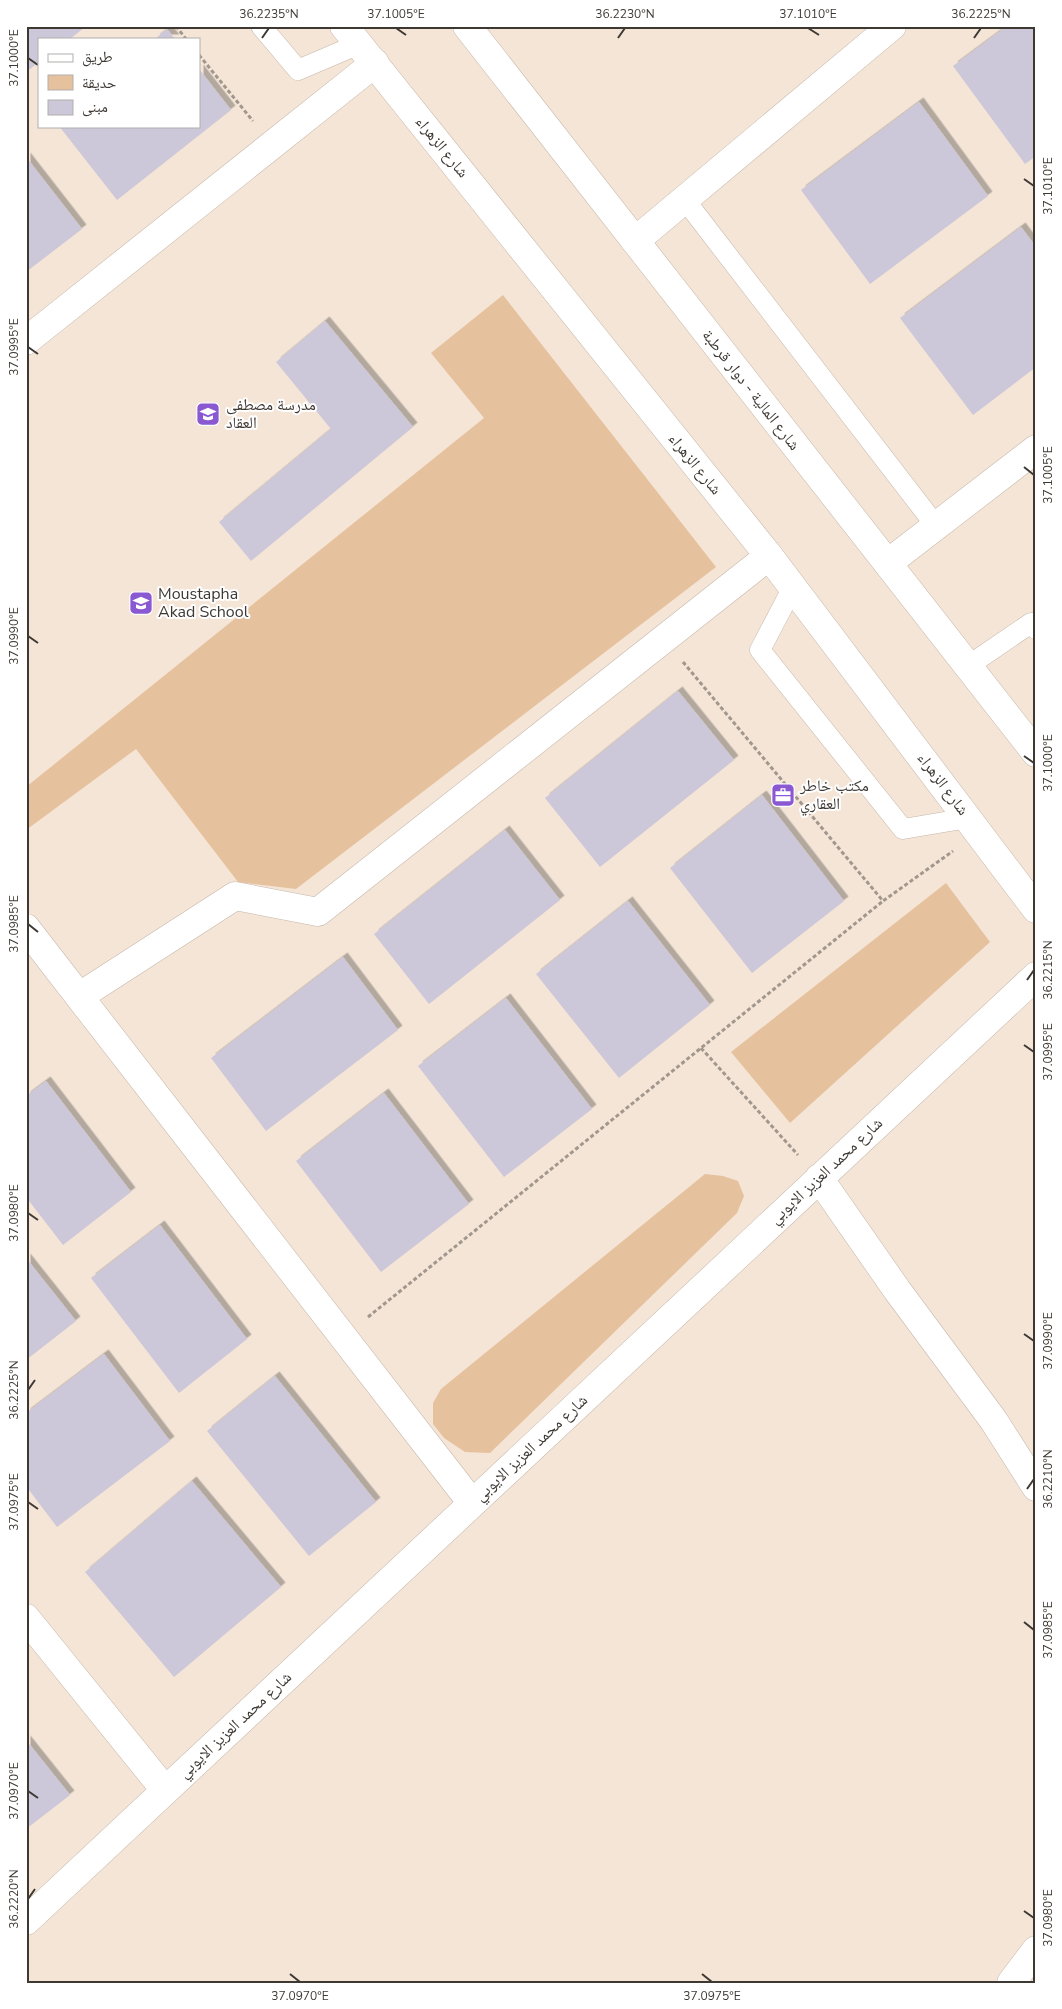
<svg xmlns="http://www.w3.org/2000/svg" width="1062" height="2009" viewBox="0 0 1062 2009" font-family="'Nunito Sans','Noto Naskh Arabic',sans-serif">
<defs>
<filter id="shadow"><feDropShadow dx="4.5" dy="-4.5" stdDeviation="0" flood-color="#0004"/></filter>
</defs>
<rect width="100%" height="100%" fill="#f4e5d7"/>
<path fill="#e6c19e" d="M503,295L716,567L296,889L238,882L136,749L26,830V787L484,418L431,353Z
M946,883L990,942L790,1123L731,1052Z
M705,1174L723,1176L738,1181L744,1196L737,1213L490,1453L465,1452L444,1438L433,1424V1403L441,1389Z"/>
<path fill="#ccc7d9" filter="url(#shadow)" d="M26,26H86L70,39H39V62L26,72Z
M1007,26H1036V156L1025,164L953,66Z
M167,29L175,39H155Z
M199,69L231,110L117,200L59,126H199Z
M919,102L988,196L870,284L801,190Z
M26,157L82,229L26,272Z
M1021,227L1036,247V367L973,415L900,318Z
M325,321L413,427L251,561L219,522L331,429L276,362Z
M678,691L734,760L600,867L545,798Z
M762,795L844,901L752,973L670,868Z
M505,830L560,900L429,1004L374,934Z
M628,901L710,1005L619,1078L536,974Z
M343,957L398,1030L266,1131L211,1058Z
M506,998L592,1109L504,1177L418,1066Z
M46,1081L131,1192L63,1245L26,1197V1096Z
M384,1093L469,1204L381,1272L296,1161Z
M160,1225L247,1339L179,1393L91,1278Z
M26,1258L76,1321L26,1360Z
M104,1354L170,1441L57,1527L26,1486V1413Z
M275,1376L376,1502L309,1556L207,1431Z
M192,1481L281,1587L174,1677L85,1572Z
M26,1740L70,1795L26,1829Z"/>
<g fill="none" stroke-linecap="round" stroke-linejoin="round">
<g stroke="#c6b8aa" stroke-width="21">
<path id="lane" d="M261,26L298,70L359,44
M685,200L936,526
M793,587L760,650L903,829L968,818
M968,666L1031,623L1036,629"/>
</g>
<g stroke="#c6b8aa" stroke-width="29">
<path id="street" d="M635,241L892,26
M26,341L375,63
M888,563L1036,449
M26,928L472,1503
M80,996L235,896L318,912L769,556
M819,1178L897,1290L994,1421L1036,1487
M26,1618L165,1790
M26,1921L1036,976
M1011,1983L1036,1950"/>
</g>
<g stroke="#c6b8aa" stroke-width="29">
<path id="secondary" d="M344,26L769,556L1036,909
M467,26L1036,753"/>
</g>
<path stroke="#a2978d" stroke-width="3" stroke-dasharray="4 2.5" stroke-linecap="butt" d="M176,26L186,39
M199,55L253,121
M683,662L883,901L953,851
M701,1048L798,1155
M368,1317L883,901"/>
<use href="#lane" stroke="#fff" stroke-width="20"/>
<use href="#street" stroke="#fff" stroke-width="28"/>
<use href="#secondary" stroke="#fff" stroke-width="28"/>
</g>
<path fill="none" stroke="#3e3833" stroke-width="2" d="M396,28L406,35M808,28L819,35M262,38L269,28M618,38L625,28M974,38L981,28M28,58L38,65M1024,179L1034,186M28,347L38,354M1024,467L1034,475M28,636L38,643M1024,756L1034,763M28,924L38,932M1027,980L1034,970M1024,1045L1034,1052M28,1213L38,1220M1024,1334L1034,1341M28,1390L35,1380M1027,1489L1034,1479M28,1502L38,1509M1024,1622L1034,1630M28,1791L38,1798M28,1899L35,1889M1024,1911L1034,1918M290,1974L300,1982M702,1974L712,1982"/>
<defs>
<g id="school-square" transform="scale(1.25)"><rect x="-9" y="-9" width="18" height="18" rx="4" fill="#8a59d2" stroke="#fff"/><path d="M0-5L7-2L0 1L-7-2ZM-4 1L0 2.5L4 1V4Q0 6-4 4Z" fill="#fff"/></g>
<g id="office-square" transform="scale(1.25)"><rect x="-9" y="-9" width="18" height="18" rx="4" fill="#8a59d2" stroke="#fff"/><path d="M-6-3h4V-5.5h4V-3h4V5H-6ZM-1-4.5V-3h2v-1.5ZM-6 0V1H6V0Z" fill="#fff"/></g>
</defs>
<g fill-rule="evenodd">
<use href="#school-square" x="208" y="414"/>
<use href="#school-square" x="141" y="603"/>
<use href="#office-square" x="783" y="795"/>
</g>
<g text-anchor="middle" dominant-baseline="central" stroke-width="4" stroke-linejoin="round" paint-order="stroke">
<g font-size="16" fill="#3e3833" stroke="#fff">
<text transform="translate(442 147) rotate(51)">شارع الزهراء</text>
<text transform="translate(751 390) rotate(52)">شارع المالية - دوار قرطبة</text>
<text transform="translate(695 464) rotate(51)">شارع الزهراء</text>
<text transform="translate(943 784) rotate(53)">شارع الزهراء</text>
<text transform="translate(826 1171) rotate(-43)">شارع محمد العزيز الايوبي</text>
<text transform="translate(531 1448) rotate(-43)">شارع محمد العزيز الايوبي</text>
<text transform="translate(235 1725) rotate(-43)">شارع محمد العزيز الايوبي</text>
</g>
<g font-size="16" fill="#3e3833" stroke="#fff" text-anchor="start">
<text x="226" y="405">مدرسة مصطفى<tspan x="226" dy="18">العقاد</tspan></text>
<text x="158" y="594">Moustapha<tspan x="158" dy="18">Akad School</tspan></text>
<text x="800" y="786">مكتب خاطر<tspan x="800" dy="18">العقاري</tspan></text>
</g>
</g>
<rect width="1062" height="2009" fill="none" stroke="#ffffff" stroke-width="55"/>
<rect x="38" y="38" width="162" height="90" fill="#ffffff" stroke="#b2afad"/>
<rect x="48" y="54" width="25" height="8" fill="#ffffff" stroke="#b2afad"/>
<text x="82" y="62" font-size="15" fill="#3e3833">طريق</text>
<rect x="48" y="75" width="25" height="15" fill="#e6c19e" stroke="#b2afad"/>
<text x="82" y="88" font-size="15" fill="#3e3833">حديقة</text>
<rect x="48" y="100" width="25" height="15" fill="#ccc7d9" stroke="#b2afad"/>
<text x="82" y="112" font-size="15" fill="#3e3833">مبنى</text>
<rect x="28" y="28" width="1006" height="1954" fill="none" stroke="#3e3833" stroke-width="2"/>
<g font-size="12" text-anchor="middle" fill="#3e3833">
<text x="269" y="18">36.2235°N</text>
<text x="396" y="18">37.1005°E</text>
<text x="625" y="18">36.2230°N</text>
<text x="808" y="18">37.1010°E</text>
<text x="981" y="18">36.2225°N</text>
<text transform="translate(14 58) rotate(-90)" y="4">37.1000°E</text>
<text transform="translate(1048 186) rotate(-90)" y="4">37.1010°E</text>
<text transform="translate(14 347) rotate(-90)" y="4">37.0995°E</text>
<text transform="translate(1048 475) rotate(-90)" y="4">37.1005°E</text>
<text transform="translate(14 636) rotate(-90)" y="4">37.0990°E</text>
<text transform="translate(1048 763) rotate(-90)" y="4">37.1000°E</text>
<text transform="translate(14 924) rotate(-90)" y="4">37.0985°E</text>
<text transform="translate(1048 970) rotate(-90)" y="4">36.2215°N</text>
<text transform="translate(1048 1052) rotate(-90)" y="4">37.0995°E</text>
<text transform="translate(14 1213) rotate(-90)" y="4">37.0980°E</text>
<text transform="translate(1048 1341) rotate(-90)" y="4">37.0990°E</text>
<text transform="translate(14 1390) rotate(-90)" y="4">36.2225°N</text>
<text transform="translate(1048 1479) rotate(-90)" y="4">36.2210°N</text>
<text transform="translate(14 1502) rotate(-90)" y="4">37.0975°E</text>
<text transform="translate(1048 1630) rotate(-90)" y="4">37.0985°E</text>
<text transform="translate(14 1791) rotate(-90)" y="4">37.0970°E</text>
<text transform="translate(14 1899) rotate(-90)" y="4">36.2220°N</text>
<text transform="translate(1048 1918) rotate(-90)" y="4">37.0980°E</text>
<text x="300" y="2000">37.0970°E</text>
<text x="712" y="2000">37.0975°E</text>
</g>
</svg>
